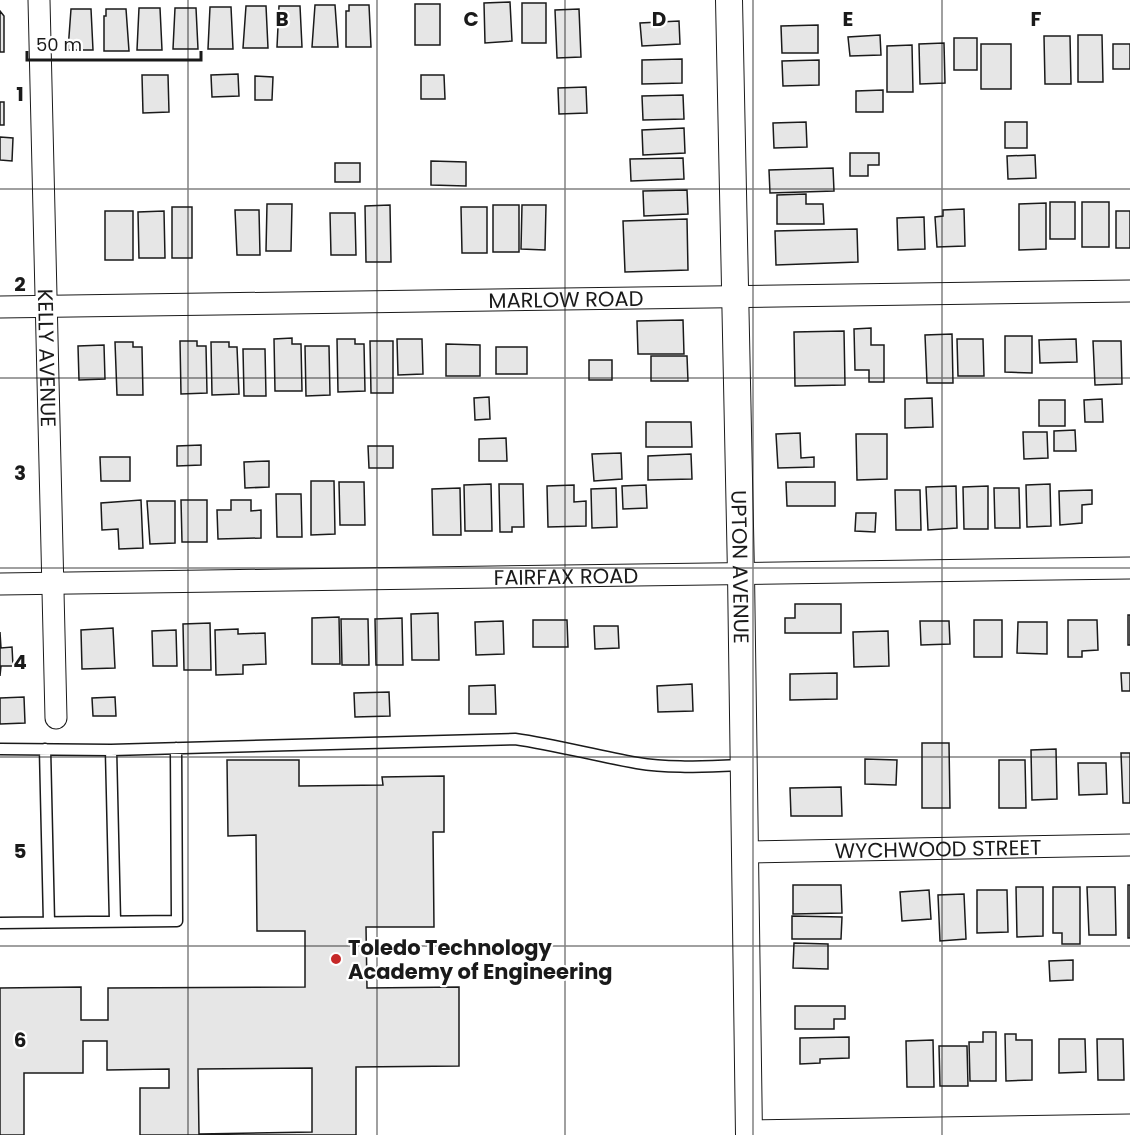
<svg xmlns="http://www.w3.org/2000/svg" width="1130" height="1135" viewBox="0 0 1130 1135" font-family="Poppins,sans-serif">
<rect width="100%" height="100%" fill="#fff"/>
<path fill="#e6e6e6" stroke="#1a1a1a" stroke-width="1.5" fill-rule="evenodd" d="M510,2L512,41L485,43L484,3Z
M522,3H546V43H522Z
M415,4H440V45H415Z
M315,5H335L338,47H312Z
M349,5H369L371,47H346V11H349Z
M246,6H266L268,48H243Z
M279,6H300L302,47H277Z
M210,7H231L233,49H208Z
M139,8H160L162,50H137Z
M175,8H196L198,49H173Z
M71,9H91L93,50H68Z
M106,9H126L129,51H104V16H106Z
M579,9L581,57L557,58L555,10Z
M0,11L4,16V52H0Z
M679,21L680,44L642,46L640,23Z
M818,25V53H782L781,26Z
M880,35L881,55L850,56L848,37Z
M1078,35H1102L1103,82H1078Z
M1044,36H1070L1071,84H1045Z
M954,38H977V70H954Z
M944,43L945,83L920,84L919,44Z
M981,44H1011V89H981Z
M1113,44H1130V69H1113Z
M912,45L913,92H887V46Z
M682,59V83L642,84V60Z
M819,60V85L783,86L782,61Z
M238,74L239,96L212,97L211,75Z
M142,75H168L169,112L143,113Z
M421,75H444L445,99H421Z
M255,76L273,77L272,100H255Z
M586,87L587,113L559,114L558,88Z
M883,90V112H856V91Z
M683,95L684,119L643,120L642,96Z
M0,102H4V125H0Z
M806,122L807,147L774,148L773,123Z
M1005,122H1027V148H1005Z
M684,128L685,153L643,155L642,130Z
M0,137L13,138L12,161L0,160Z
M850,153H879V165H868V176H850Z
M1035,155L1036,178L1008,179L1007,156Z
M683,158L684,179L631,181L630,159Z
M431,161L466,162V186L431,185Z
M335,163H360V182H335Z
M833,168L834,191L770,193L769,170Z
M687,190L688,214L644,216L643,191Z
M806,194V204H823L824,224H777V195Z
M1050,202H1075V239H1050Z
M1082,202H1109V247H1082Z
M1046,203V249L1019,250V204Z
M267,204H292L291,251H266Z
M390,205L391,262H366L365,206Z
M493,205H519V252H493Z
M522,205H546L545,250L521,249Z
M172,207H192V258H172Z
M461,207H487V253H462Z
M964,209L965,246L937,247L935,217L943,216V210Z
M235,210H259L260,255H237Z
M105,211H133V260H105Z
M164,211L165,258H139L138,212Z
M1116,211H1130V248H1116Z
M330,213H355L356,255H331Z
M924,217L925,249L898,250L897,218Z
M687,219L688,270L625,272L623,221Z
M857,229L858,262L776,265L775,231Z
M683,320L684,354H638L637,321Z
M871,328V345H884V382H869V370H855L854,329Z
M844,331L845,385L795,386L794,332Z
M952,334L953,383H927L925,335Z
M1005,336H1032V373L1005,372Z
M292,338V344H301L302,391H275L274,339Z
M337,339H355V344H364L365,391L338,392Z
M397,339H422L423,374L398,375Z
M957,339H983L984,376H958Z
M1076,339L1077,362L1040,363L1039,340Z
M180,341H197V346H206L207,393L181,394Z
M370,341H393V393H371Z
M1093,341H1121L1122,384L1095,385Z
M115,342H133V347H142L143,395H117Z
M211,342H229V347H237L239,394L212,395Z
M446,344L480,345V376H446Z
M104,345L105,379L79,380L78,346Z
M305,346H329L330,395L306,396Z
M496,347H527V374H496Z
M243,349H265L266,396H244Z
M651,356H687L688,381H651Z
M589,360H612V380H589Z
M489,397L490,419L475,420L474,398Z
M932,398L933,427L905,428V399Z
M1102,399L1103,422H1085L1084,400Z
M1039,400H1065V426H1039Z
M646,422H691L692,447H646Z
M1075,430L1076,451H1054V431Z
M1023,432H1047L1048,458L1024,459Z
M800,433L801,458L814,457V467L778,468L776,434Z
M856,434H887V479L857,480Z
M506,438L507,461H479V439Z
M201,445V465L177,466V446Z
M368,446H393V468H369Z
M621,453L622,479L594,481L592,454Z
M691,454L692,479L648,480V456Z
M100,457H130V481H101Z
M269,461V487L245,488L244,462Z
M311,481H334L335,534L311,535Z
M339,482H364L365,525H340Z
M786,482H835V506H787Z
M491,484L492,531H465L464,485Z
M499,484H523L524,527H512V532H500Z
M1050,484L1051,526L1027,527L1026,485Z
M574,485V502L586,501V526L548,527L547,486Z
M646,485L647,508L623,509L622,486Z
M956,486L957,528L928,530L926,487Z
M988,486V529H964L963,487Z
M460,488L461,535H433L432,489Z
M616,488L617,527L592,528L591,489Z
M994,488H1019L1020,528H995Z
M895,490H920L921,530H896Z
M1092,490V504L1082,505V523L1060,525L1059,491Z
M276,494H301L302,537H277Z
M141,500L143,548L119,549L118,529L102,530L101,503Z
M181,500H207V542H182Z
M231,500H251V511L261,510V538L218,539L217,510H231Z
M147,501H175V543L150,544Z
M856,513H876L875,532L855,531Z
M795,604H841V633H785V618H795Z
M438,613L439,660H412L411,614Z
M1128,615H1130V645H1128Z
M339,617L340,664H312V618Z
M402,618L403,665H376L375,619Z
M341,619H368L369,665H342Z
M533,620H567L568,647H533Z
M974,620H1002V657H974Z
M1068,620H1097L1098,650L1082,651V657H1068Z
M503,621L504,654L476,655L475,622Z
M920,621H949L950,644L921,645Z
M1018,622H1047V654L1017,653Z
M210,623L211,670H184L183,624Z
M594,626H618L619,648L595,649Z
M113,628L115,668L82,669L81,630Z
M238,629V634L265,633L266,664L243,665V674L216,675L215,630Z
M176,630L177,666H153L152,631Z
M888,631L889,666L854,667L853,632Z
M0,632L1,648L12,647L13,666H1L0,676Z
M837,673V699L790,700V674Z
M1121,673H1130V691H1122Z
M692,684L693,711L658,712L657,686Z
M495,685L496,714H469V686Z
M389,692L390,716L355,717L354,693Z
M24,697L25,723L0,724V698Z
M115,697L116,716H93L92,698Z
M922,743H949L950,808H922Z
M1056,749L1057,799L1032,800L1031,750Z
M1121,753H1130V803H1123Z
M865,759L897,760L896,785L865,784Z
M227,760H299V786L383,785L382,777L444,776V832H433L434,927H366L367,988L459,987V1066L356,1067V1135H140V1088H169V1069L107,1070V1041H83V1073H24V1135H0V988L81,987V1020H108V988L305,987V931H257L256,835L228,836ZM312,1068V1132L199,1134L198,1069Z
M999,760H1025L1026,808H999Z
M1078,763H1106L1107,794L1079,795Z
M841,787L842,816H791L790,788Z
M793,885H841L842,913L793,914Z
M1128,885H1130V938H1128Z
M1016,887H1043V936L1017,937Z
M1053,887H1080V944H1062V933H1053Z
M1087,887H1115L1116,935H1089Z
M929,890L931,919L902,921L900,892Z
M977,890H1007L1008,932L977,933Z
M964,894L966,939L940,941L938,895Z
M792,916L842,917L841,939H792Z
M794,943L828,944V969L793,968Z
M1073,960V980L1050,981L1049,961Z
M795,1006H845V1019H834V1029H795Z
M983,1032H996V1081H970L969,1042H983Z
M1005,1034H1016V1040H1032V1080L1006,1081Z
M849,1037V1058L820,1059V1063L800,1064V1038Z
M1059,1039H1085L1086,1072L1059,1073Z
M1097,1039H1123L1124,1080H1098Z
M933,1040L934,1087H907L906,1041Z
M939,1046H967L968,1086H940Z"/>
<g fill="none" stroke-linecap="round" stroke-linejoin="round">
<g stroke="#1a1a1a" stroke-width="13">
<path id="service" d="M0,749L111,750L515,739C557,745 596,756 637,763C672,769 708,766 743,765
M45,749L49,922
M111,750L115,921
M0,923L177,921L176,748"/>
</g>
<g stroke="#1a1a1a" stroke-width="23">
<g id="minor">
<path id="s1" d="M39,0L56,718"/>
<path id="s2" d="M0,307L1130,291"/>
<path id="s3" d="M0,584L1130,568"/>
<path id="s4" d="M744,852L1130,845"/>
<path d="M749,1131L1130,1125"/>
</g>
</g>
<g stroke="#1a1a1a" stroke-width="28">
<g id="tertiary">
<path id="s5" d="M729,0L741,574L749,1135"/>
</g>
</g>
<use href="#service" stroke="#fff" stroke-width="10"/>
<use href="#minor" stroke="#fff" stroke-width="21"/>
<use href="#tertiary" stroke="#fff" stroke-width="26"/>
</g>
<path fill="none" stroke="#1a1a1a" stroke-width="1.5" stroke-opacity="0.55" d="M188,0V1135M377,0V1135M565,0V1135M753,0V1135M942,0V1135M0,189H1130M0,378H1130M0,568H1130M0,757H1130M0,946H1130"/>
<circle fill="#c62828" stroke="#fff" stroke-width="2" cx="336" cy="959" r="6"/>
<g text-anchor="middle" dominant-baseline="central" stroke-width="4.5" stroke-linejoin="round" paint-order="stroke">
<g font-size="21" fill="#1a1a1a" stroke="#fff">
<text stroke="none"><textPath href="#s2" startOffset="566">MARLOW ROAD</textPath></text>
<text stroke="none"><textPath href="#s1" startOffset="358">KELLY AVENUE</textPath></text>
<text stroke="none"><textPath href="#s5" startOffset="567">UPTON AVENUE</textPath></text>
<text stroke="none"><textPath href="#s3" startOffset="566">FAIRFAX ROAD</textPath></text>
<text stroke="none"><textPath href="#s4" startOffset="194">WYCHWOOD STREET</textPath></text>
</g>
<g font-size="21" font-weight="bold" fill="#1a1a1a" stroke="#fff" text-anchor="start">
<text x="348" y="947">Toledo Technology<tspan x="348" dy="24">Academy of Engineering</tspan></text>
</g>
</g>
<g font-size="20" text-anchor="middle" font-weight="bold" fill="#1a1a1a" stroke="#fff" stroke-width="4.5" stroke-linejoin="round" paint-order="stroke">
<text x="282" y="26">B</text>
<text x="471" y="26">C</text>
<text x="659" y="26">D</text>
<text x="848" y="26">E</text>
<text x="1036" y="26">F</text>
<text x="20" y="101">1</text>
<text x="20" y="291">2</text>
<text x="20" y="480">3</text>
<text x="20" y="669">4</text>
<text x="20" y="858">5</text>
<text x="20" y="1047">6</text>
</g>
<path d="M27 51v9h174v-9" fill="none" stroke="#1a1a1a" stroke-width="3"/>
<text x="36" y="51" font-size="18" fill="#1a1a1a" stroke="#ffffff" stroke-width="4.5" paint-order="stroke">50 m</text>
</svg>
